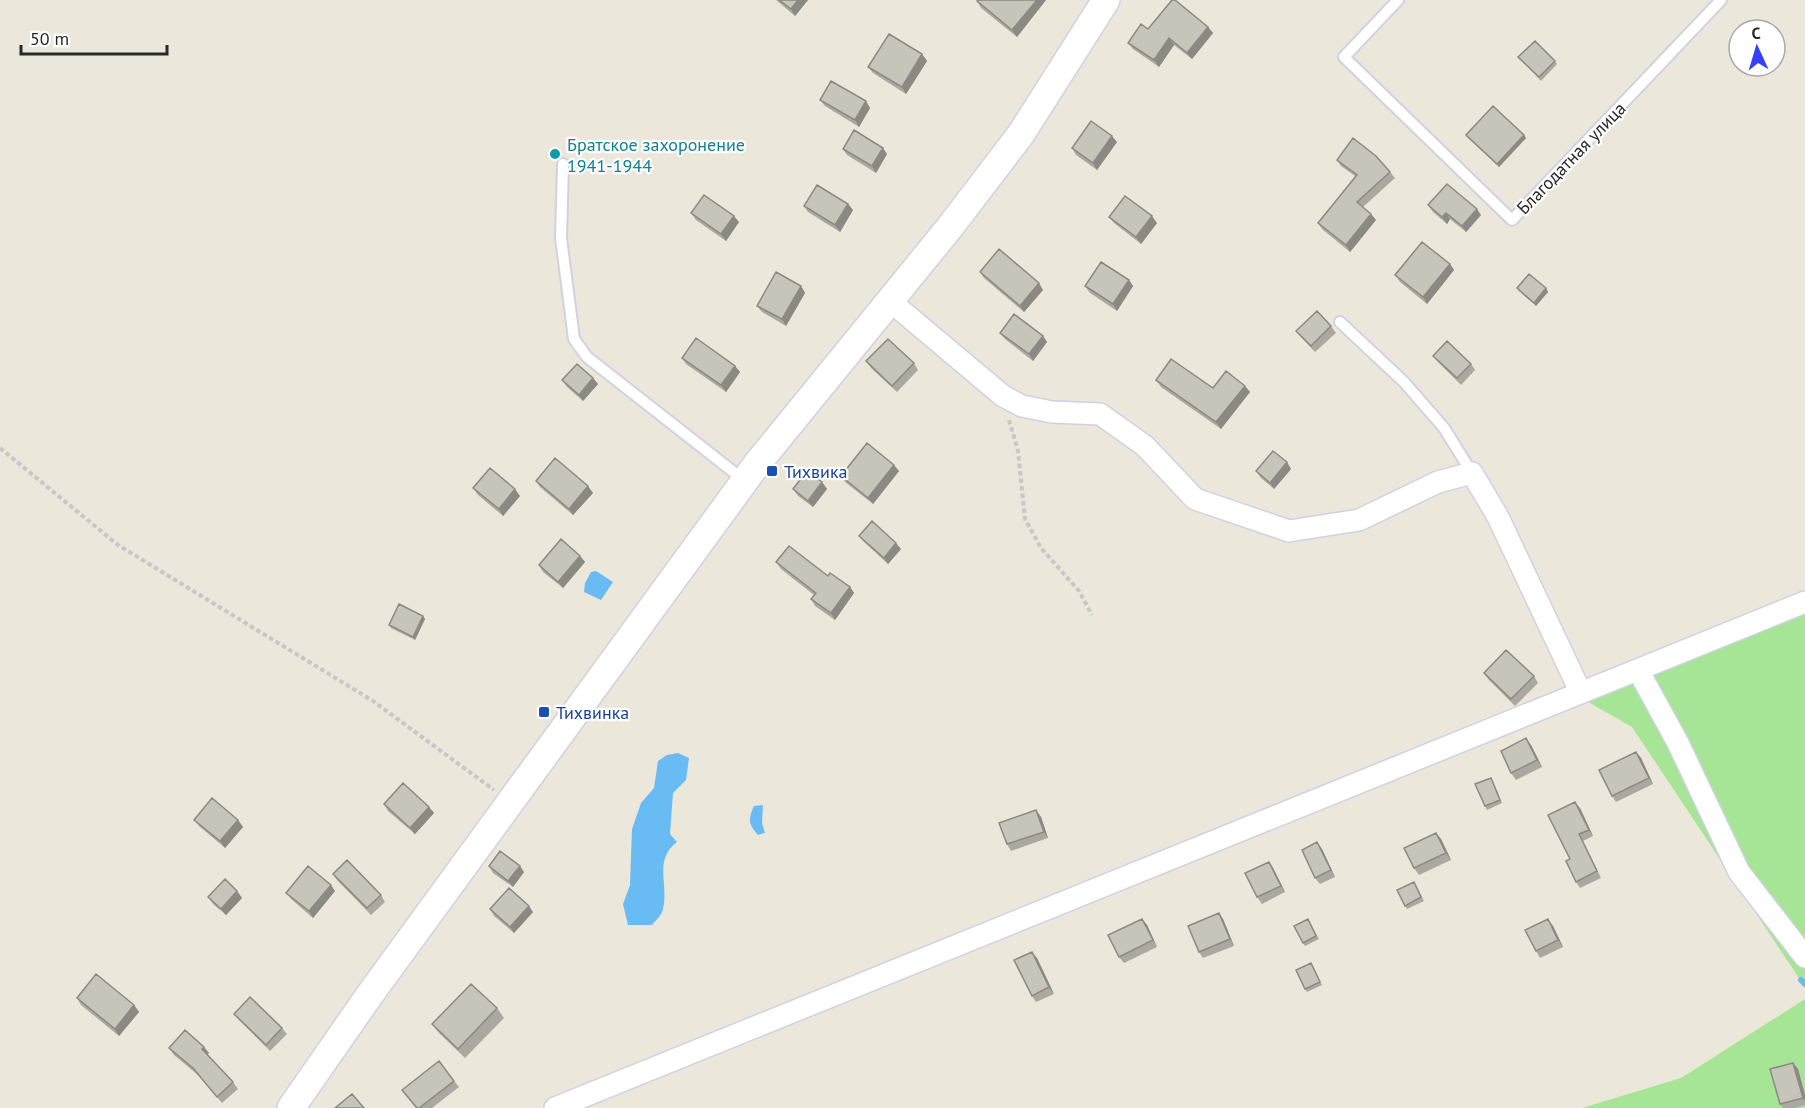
<svg xmlns="http://www.w3.org/2000/svg" width="1805" height="1108" viewBox="0 0 1805 1108" font-family="'PT Sans',sans-serif">
<rect width="100%" height="100%" fill="#ece7db"/>
<path fill="#a6e595" d="M1805,599V987L1632,727L1562,687Z
M1805,999V1108H1582L1681,1078Z"/>
<path fill="#69bcf3" d="M596,571L613,582L601,600L584,592L585,583L591,572Z
M678,753L689,758L686,780L673,793L670,834L677,842C653,860 669,884 663,909C662,915 656,920 652,925H628L623,904L630,885L632,829L641,803L654,788L658,761L667,755Z
M763,805L762,823L765,833L758,835C748,824 748,819 754,806Z"/>
<g fill="none" stroke-linecap="round" stroke-linejoin="round">
<path stroke="#69bcf3" stroke-width="6" d="M1801,980L1805,984"/>
<g stroke="#d0d1e3" stroke-width="14">
<path id="service" d="M1398,0L1344,57L1512,220L1721,0
M563,164L561,238L574,339L587,357L745,481
M1340,322L1404,382L1444,428L1472,473"/>
</g>
<g stroke="#d0d1e3" stroke-width="24">
<path id="minor" d="M890,301L1003,396L1022,406L1052,412L1100,414L1145,446L1195,499L1289,531L1359,520L1438,482L1472,473L1498,517L1581,693
M1638,670L1678,743L1739,872L1805,957
M555,1108L1805,602"/>
</g>
<g stroke="#d0d1e3" stroke-width="30">
<path id="tertiary" d="M291,1108L371,993L757,464L950,227L1021,134L1106,0"/>
</g>
<path stroke="#c7c7c7" stroke-width="4" stroke-dasharray="4.5 3" stroke-linecap="butt" d="M1009,420L1018,451L1025,519L1041,548L1079,591L1092,615
M0,448L118,545L373,701L494,790"/>
<use href="#service" stroke="#fff" stroke-width="10"/>
<use href="#minor" stroke="#fff" stroke-width="21"/>
<use href="#tertiary" stroke="#fff" stroke-width="27"/>
</g>
<path fill="#aba99f" d="M776,0H808L795,16Z
M1046,0L1017,37L981,8L977,1Z
M1208,27L1213,33L1192,59L1174,45L1159,67L1133,49L1128,43L1148,29Z
M922,54L927,61L906,94L873,73L868,67Z
M1518,57L1555,61L1557,64L1541,81Z
M820,100L870,108L859,127L825,106Z
M1466,135L1526,138L1499,167L1468,138Z
M1117,142L1097,170L1076,155L1072,148Z
M843,149L887,154L876,173L847,155Z
M1337,160L1390,172L1395,178L1363,207L1376,220L1350,252L1322,229L1318,223L1355,176L1341,166Z
M848,204L853,210L840,232L808,212L804,206Z
M1428,205L1481,215L1466,232L1450,219L1447,224L1433,212Z
M691,213L739,222L726,241L696,220Z
M1109,217L1157,223L1141,244L1114,223Z
M1450,264L1454,270L1427,304L1400,282L1395,275Z
M980,272L1043,290L1024,312L984,278Z
M1129,280L1133,286L1117,311L1090,293L1085,286Z
M801,286L805,293L786,326L762,312L757,306Z
M1517,288H1546L1548,292L1536,306L1519,291Z
M1331,326L1336,333L1315,352L1301,337L1296,331Z
M1000,333L1043,336L1047,342L1033,361L1005,339Z
M1433,356L1471,364L1475,370L1461,385L1438,362Z
M682,358L735,366L740,372L726,392L686,364Z
M866,361L914,363L918,370L897,392L871,368Z
M593,378L598,384L583,401L567,387L562,380Z
M1156,380L1213,388L1245,386L1250,392L1221,429L1161,387Z
M1291,469L1274,489L1261,478L1256,471Z
M899,471L873,504L845,482L841,476Z
M536,481L593,493L573,515L540,487Z
M822,482L827,489L813,507L798,496L793,489Z
M473,488L520,496L503,516L478,495Z
M859,536L901,549L888,564L864,542Z
M580,556L585,562L563,588L543,572L539,565Z
M776,562L828,576L850,587L854,593L835,620L815,606L811,599L814,595L781,569Z
M423,616L425,619L415,640L391,628L389,625Z
M1484,673L1534,676L1538,683L1515,706L1488,679Z
M1531,745L1542,767L1516,780L1511,773Z
M1636,752L1641,758L1653,784L1616,802L1612,796Z
M1491,778L1493,781L1502,803L1487,810L1485,806Z
M384,804L429,807L434,813L415,834L388,811Z
M1580,808L1593,836L1583,841L1601,878L1580,888L1576,882L1570,859Z
M1036,810L1041,817L1048,838L1011,851L1007,844Z
M194,820H238L243,827L225,848L199,826Z
M1436,833L1441,839L1451,860L1419,875L1414,868Z
M1322,849L1335,877L1320,884L1315,878Z
M1269,862L1273,868L1285,892L1262,904L1257,897Z
M489,866L524,872L513,887L493,873Z
M333,874L381,895L385,902L371,915L337,880Z
M1416,885L1424,901L1407,909L1405,906Z
M237,891L242,898L226,915L213,904L208,897Z
M335,891L313,918L291,899L286,893Z
M490,909L533,912L514,933L494,916Z
M1219,913L1223,919L1234,946L1203,958L1199,952Z
M1142,919L1147,925L1157,947L1124,963L1119,957Z
M1308,919L1319,939L1305,946L1303,943Z
M1553,926L1563,947L1540,958L1536,951Z
M1037,958L1054,994L1036,1002L1032,996Z
M1311,963L1322,985L1307,992L1305,989Z
M77,998L134,1005L139,1012L119,1036L81,1005Z
M497,1008L504,1018L465,1058L439,1033L432,1024Z
M234,1014L282,1028L287,1034L270,1051L239,1020Z
M169,1048L209,1053L207,1054L233,1082L238,1089L222,1103L198,1075L174,1055Z
M1793,1063L1798,1069L1805,1095V1105L1795,1108H1783L1780,1104Z
M454,1081L459,1087L432,1108H416L402,1090Z"/>
<path fill="#8b8a82" d="M798,0H808L795,16L791,9Z
M1037,0H1046L1017,37L1012,30Z
M1208,27L1213,33L1192,59L1187,53Z
M1169,38L1174,45L1159,67L1154,60Z
M922,54L927,61L906,94L902,87Z
M866,101L870,108L859,127L855,120Z
M1524,135L1526,138L1499,167L1497,164Z
M1112,136L1117,142L1097,170L1093,163Z
M883,148L887,154L876,173L872,166Z
M848,204L853,210L840,232L835,225Z
M1477,209L1481,215L1466,232L1462,226Z
M1446,213L1450,219L1447,224L1442,217Z
M1371,214L1376,220L1350,252L1346,245Z
M734,216L739,222L726,241L721,234Z
M1152,216L1157,223L1141,244L1136,237Z
M1450,264L1454,270L1427,304L1423,297Z
M1129,280L1133,286L1117,311L1113,304Z
M1039,283L1043,290L1024,312L1020,306Z
M801,286L805,293L786,326L782,319Z
M1546,288L1548,292L1536,306L1534,303Z
M1043,336L1047,342L1033,361L1029,354Z
M735,366L740,372L726,392L721,385Z
M593,378L598,384L583,401L579,395Z
M1245,386L1250,392L1221,429L1216,422Z
M1287,462L1291,469L1274,489L1270,483Z
M894,465L899,471L873,504L868,498Z
M822,482L827,489L813,507L808,501Z
M588,486L593,493L573,515L569,509Z
M515,489L520,496L503,516L499,509Z
M896,543L901,549L888,564L884,558Z
M580,556L585,562L563,588L558,582Z
M850,587L854,593L835,620L831,613Z
M423,616L425,619L415,640L413,637Z
M1526,738L1531,745L1542,767L1537,760Z
M1636,752L1641,758L1653,784L1649,778Z
M1575,802L1580,808L1593,836L1589,830Z
M429,807L434,813L415,834L410,828Z
M1036,810L1041,817L1048,838L1044,832Z
M238,820L243,827L225,848L220,841Z
M1436,833L1441,839L1451,860L1446,853Z
M1317,842L1322,849L1335,877L1331,870Z
M1269,862L1273,868L1285,892L1281,886Z
M520,866L524,872L513,887L508,881Z
M331,885L335,891L313,918L309,911Z
M237,891L242,898L226,915L221,909Z
M529,906L533,912L514,933L510,927Z
M1219,913L1223,919L1234,946L1230,939Z
M1142,919L1147,925L1157,947L1153,940Z
M1548,919L1553,926L1563,947L1558,940Z
M1032,952L1037,958L1054,994L1049,987Z
M134,1005L139,1012L119,1036L115,1029Z
M204,1047L209,1053L207,1055L202,1049Z
M1793,1063L1798,1069L1805,1095V1101L1803,1098Z"/>
<path fill="#c7c5b9" stroke="#8b8a82" stroke-width="1.5" d="M779,0H798L791,9Z
M978,0H1037L1012,30L977,1Z
M1172,0H1175L1208,27L1187,53L1169,38L1154,60L1128,43L1141,24L1148,29Z
M889,34L922,54L902,87L868,67Z
M1535,41L1555,61L1539,77L1518,57Z
M831,81L866,101L855,120L820,100Z
M1493,106L1524,135L1497,164L1466,135Z
M1091,121L1112,136L1093,163L1072,148Z
M854,130L883,148L872,166L843,149Z
M1353,138L1376,156L1390,172L1357,202L1371,214L1346,245L1318,223L1357,175L1337,160Z
M1447,184L1477,209L1462,226L1446,213L1442,217L1428,205Z
M817,185L848,204L835,225L804,206Z
M704,195L734,216L721,234L691,213Z
M1125,196L1152,216L1136,237L1109,217Z
M1422,242L1450,264L1423,297L1395,275Z
M999,249L1039,283L1020,306L980,272Z
M1101,262L1129,280L1113,304L1085,286Z
M776,272L801,286L782,319L757,306Z
M1529,274L1546,288L1534,303L1517,288Z
M1317,311L1331,326L1311,346L1296,331Z
M1014,314L1043,336L1029,354L1000,333Z
M696,338L735,366L721,385L682,358Z
M888,339L914,363L892,386L866,361Z
M1447,341L1471,364L1457,378L1433,356Z
M1171,359L1213,388L1226,371L1245,386L1216,422L1156,380Z
M577,364L593,378L579,395L562,380Z
M867,443L894,465L868,498L841,476Z
M1273,451L1287,462L1270,483L1256,471Z
M555,458L588,486L569,509L536,481Z
M490,468L515,489L499,509L473,488Z
M807,471L822,482L808,501L793,489Z
M872,521L896,543L884,558L859,536Z
M561,539L580,556L558,582L539,565Z
M789,546L828,576L830,573L850,587L831,613L811,599L816,593L776,562Z
M399,604L423,616L413,637L389,625Z
M1506,650L1534,676L1511,699L1484,673Z
M1526,738L1537,760L1511,773L1501,751Z
M1636,752L1649,778L1612,796L1599,770Z
M1491,778L1500,800L1485,806L1475,784Z
M403,783L429,807L410,828L384,804Z
M212,798L238,820L220,841L194,820Z
M1575,802L1589,830L1579,834L1597,871L1576,882L1566,861L1570,859L1548,815Z
M1036,810L1044,832L1007,844L999,823Z
M1436,833L1446,853L1414,868L1404,848Z
M1317,842L1331,870L1315,878L1302,850Z
M500,851L520,866L508,881L489,866Z
M347,860L381,895L367,908L333,874Z
M1269,862L1281,886L1257,897L1245,873Z
M308,866L331,885L309,911L286,893Z
M225,879L237,891L221,909L208,897Z
M1414,882L1421,897L1405,906L1397,890Z
M509,888L529,906L510,927L490,909Z
M1219,913L1230,939L1199,952L1188,926Z
M1142,919L1153,940L1119,957L1108,935Z
M1308,919L1316,936L1303,943L1294,926Z
M1548,919L1558,940L1536,951L1525,930Z
M1032,952L1049,987L1032,996L1014,960Z
M1311,963L1320,982L1305,989L1296,970Z
M96,974L134,1005L115,1029L77,998Z
M471,984L497,1008L458,1049L432,1024Z
M250,997L282,1028L266,1045L234,1014Z
M185,1030L204,1047L202,1049L233,1082L217,1097L193,1068L169,1048Z
M439,1061L454,1081L419,1108H417L402,1090Z
M1793,1063L1803,1098L1780,1104L1770,1069Z
M352,1094L364,1108H335Z"/>
<circle fill="#0f9aa8" stroke="#fff" stroke-width="2" cx="555" cy="154" r="6"/>
<g fill="#1a4fb4" stroke="#fff" stroke-width="2">
<rect x="766" y="465" width="12" height="12" rx="3"/>
<rect x="538" y="706" width="12" height="12" rx="3"/>
</g>
<g text-anchor="middle" dominant-baseline="central" stroke-width="4.5" stroke-linejoin="round" paint-order="stroke">
<g font-size="18" fill="#0d838f" stroke="#fff" text-anchor="start">
<text x="567" y="144">Братское захоронение<tspan x="567" dy="21">1941-1944</tspan></text>
</g>
<g font-size="18" fill="#292929" stroke="#fff">
<text transform="translate(1571 158) rotate(-46)">Благодатная улица</text>
</g>
<g font-size="18" fill="#164399" stroke="#fff" text-anchor="start">
<text x="784" y="471">Тихвика</text>
<text x="556" y="712">Тихвинка</text>
</g>
</g>
<g transform="translate(1757 48) rotate(356)"><circle r="28" fill="#ffffff" stroke="#a9a9a9" stroke-width="1.5"/>
<path d="M0-4.5L10 22L0 15L-10 22Z" fill="#3540ff"/>
<text y="-9" font-size="16" font-weight="bold" text-anchor="middle" fill="#292929">С</text>
</g>
<path d="M21 45v9h146v-9" fill="none" stroke="#292929" stroke-width="3"/>
<text x="30" y="45" font-size="18" fill="#292929" stroke="#ffffff" stroke-width="4.5" paint-order="stroke">50 m</text>
</svg>
